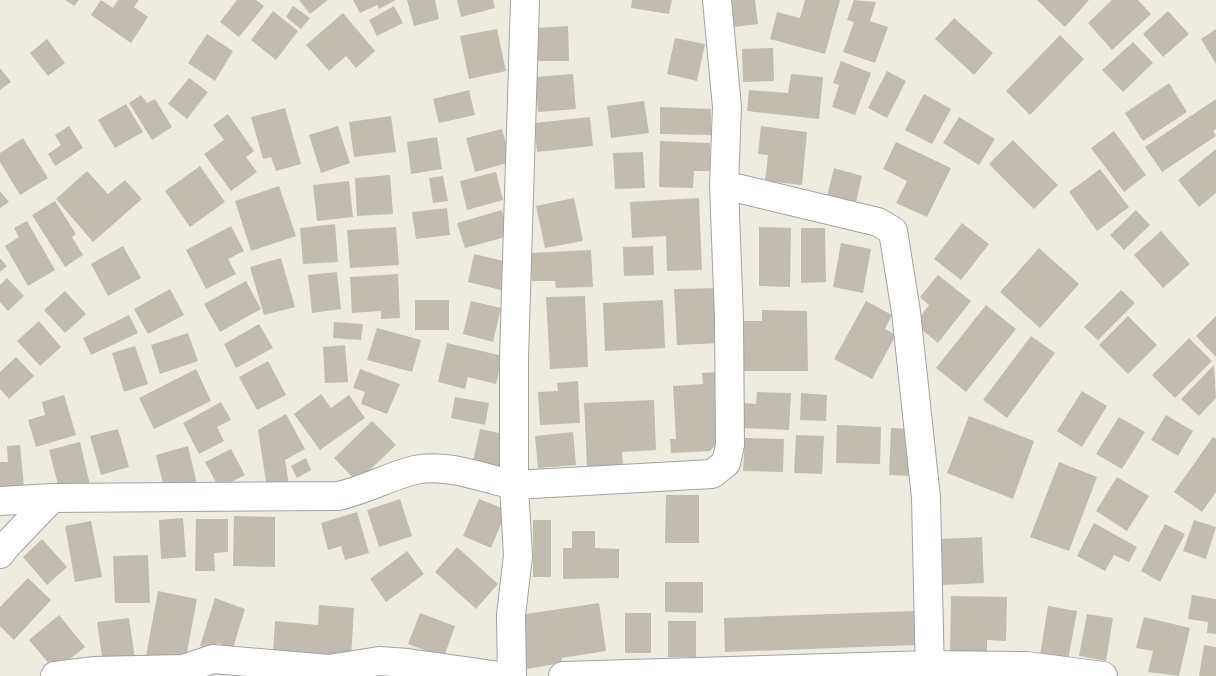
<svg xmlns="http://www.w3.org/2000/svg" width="1216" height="676" viewBox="0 0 1216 676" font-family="'Fira Sans Condensed',sans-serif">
<rect width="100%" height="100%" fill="#eeece0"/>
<path fill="#c2bbb0" d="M65,0H79L74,6Z
M101,0L113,8L118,0H139L134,7L148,17L131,43L91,15Z
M237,0H256L264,6L239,37L220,22Z
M299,0H328L310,14Z
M353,0H396L379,9L377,5L360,13Z
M407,0H435L439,19L414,26Z
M457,0H493L495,8L461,17Z
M632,0H672L669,14L631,8Z
M723,0H755L758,24L727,28Z
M805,0H840L825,54L770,39L777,12L800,18Z
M854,0L876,2L870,21L888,27L875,63L843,52L854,22L847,20Z
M1037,0H1089L1065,27Z
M1112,0H1138L1151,14L1112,50L1088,23Z
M293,6L310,18L301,29L286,17Z
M394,6L403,23L377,36L369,20Z
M273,11L298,31L276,60L251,40Z
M1168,11L1189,34L1163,57L1143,34Z
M343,13L375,51L356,68L346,56L329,71L306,45Z
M954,18L993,53L974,75L935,39Z
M568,26L569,61H537L536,28Z
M497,29L506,71L469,79L460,36Z
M1216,29V64L1201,39Z
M207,34L233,51L215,81L188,63Z
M1060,35L1084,59L1030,115L1006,91Z
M675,38L705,44L697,81L667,74Z
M47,39L65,63L48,76L30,53Z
M1133,42L1153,63L1123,92L1102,70Z
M773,48L774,81L743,82L742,49Z
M841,61L871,73L855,115L832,107L839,85L833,83Z
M0,68L11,82L0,90Z
M887,71L906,81L887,118L868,108Z
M573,74L576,109L538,112L535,77Z
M791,74L823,77L819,119L747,111L749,90L788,93Z
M189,78L208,92L187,119L168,104Z
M1169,83L1187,112L1143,141L1125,113Z
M469,90L475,115L439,123L433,99Z
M924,94L951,109L932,144L905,130Z
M141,95L147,103L155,99L172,127L152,140L129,103Z
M1216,99V129L1213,131L1216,136L1162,172L1145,147Z
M644,101L649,133L611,138L607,106Z
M126,104L143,132L115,148L98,120Z
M660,107L711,109V135L660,134Z
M285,108L301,164L276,171L271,157L263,159L251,117Z
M228,114L254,151L246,157L257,172L231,191L204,154L224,140L213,125Z
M391,116L396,152L354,157L349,122Z
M590,117L593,146L537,152L534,123Z
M959,117L995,139L979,165L943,143Z
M69,126L83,148L55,166L48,154L61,145L55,135Z
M338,126L350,163L321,173L309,135Z
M761,126L807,132L802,185L765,181L768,155L758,154Z
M502,129L511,162L475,172L466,138Z
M1114,131L1146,175L1124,192L1091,148Z
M437,137L442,169L411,174L407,142Z
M23,138L48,178L20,195L0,162V153Z
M1013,140L1058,185L1034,209L989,164Z
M660,141L710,143V171H694L693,188L659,187Z
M896,142L951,168L927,217L896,203L907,181L883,169Z
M1216,149V193L1199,207L1178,180Z
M643,152L645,188L615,189L613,153Z
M200,166L225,202L190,227L165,191Z
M834,168L862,176L855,207L826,200Z
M1100,169L1129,207L1097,231L1069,192Z
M87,171L108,194L125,180L142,199L93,242L56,199Z
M496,172L503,200L467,210L460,181Z
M390,175L393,214L357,216L355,178Z
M443,176L448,201L433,203L429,178Z
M349,181L353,217L317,221L313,185Z
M279,186L296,236L251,251L235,201Z
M0,191L9,202L0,208Z
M574,198L583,241L545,248L536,206Z
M699,198L702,270L667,271L666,236L632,238L630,202Z
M55,201L76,234L72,237L83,255L65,267L32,215Z
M447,208L450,235L416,239L412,212Z
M502,210L509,236L465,248L457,223Z
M1136,210L1150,225L1124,250L1110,235Z
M27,221L55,270L28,286L5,246L19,237L14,228Z
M962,223L989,244L961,280L934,259Z
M335,224L338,262L303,264L300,228Z
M231,226L244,251L228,259L236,274L206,289L186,250Z
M396,227L399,265L350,268L347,230Z
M759,227L791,228L790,287L759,286Z
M801,228H825L826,282L801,283Z
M1161,231L1190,264L1163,288L1134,255Z
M841,243L871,249L863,293L833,287Z
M123,246L141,278L108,296L91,264Z
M653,246L654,275L624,276L623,247Z
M1039,248L1079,284L1040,328L1000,292Z
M591,250L593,287L556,288L555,281H532L530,253Z
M474,254L508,262L501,290L468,282Z
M0,258L7,266L0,272Z
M281,258L295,307L264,315L250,267Z
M337,272L341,309L312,313L308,275Z
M398,274L400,318L381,319V311L352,313L350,277Z
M938,275L971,301L938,343L915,324L929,305L920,297Z
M7,278L24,296L8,311L0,302V285Z
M246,281L261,309L220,332L204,304Z
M718,288L720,343L677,345L674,289Z
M170,289L184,315L148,334L134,309Z
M1121,290L1135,303L1098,340L1084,327Z
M65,291L86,314L65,333L44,310Z
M585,296L588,367L550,369L546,297Z
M415,300H449V330H415Z
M663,300L665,348L605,351L603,303Z
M471,301L501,308L493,342L463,334Z
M866,301L892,315L885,329L896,335L872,379L834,359Z
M986,305L1016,329L966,392L936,368Z
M762,310L807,311L808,371H744V321H762Z
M129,315L138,333L91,355L83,338Z
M1128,316L1157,345L1128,374L1099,345Z
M1216,316V357L1196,336Z
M39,321L61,347L40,366L17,341Z
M334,322L363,324L361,340L333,338Z
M259,324L273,348L236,368L224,344Z
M377,328L421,340L412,372L367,360Z
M188,333L198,361L160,374L151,345Z
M1031,336L1055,353L1007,418L983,400Z
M1189,338L1212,361L1175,398L1152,375Z
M447,343L503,356L496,384L468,377L465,389L438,382Z
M345,345L348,382L325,383L323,347Z
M135,346L148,384L124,392L112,353Z
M16,357L34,376L9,399L0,389V372Z
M268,361L286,395L257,410L239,377Z
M1214,365L1216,398L1199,416L1181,399Z
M196,369L211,401L154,429L139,398Z
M360,369L400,384L387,414L361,404L365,392L353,388Z
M718,372L721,439L710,451L671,453L670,439H676L673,386L703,384L702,373Z
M578,381L580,423L540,425L538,392L558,391L557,383Z
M1082,391L1107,406L1082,447L1057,431Z
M757,392L791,393L789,430L743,428V403L756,404Z
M801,393L827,395L826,421L800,420Z
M321,394L331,408L349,395L365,418L320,450L294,414Z
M64,395L76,435L36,447L28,420L45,415L42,402Z
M455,397L489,403L485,425L451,418Z
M654,400L656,450L622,452L623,465L587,467L584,403Z
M221,402L231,420L217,427L224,441L199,454L183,423Z
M286,414L305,449L285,460L289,485L267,488L258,430Z
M1166,415L1193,431L1178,456L1151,440Z
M969,416L1034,441L1013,499L947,473Z
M1119,417L1145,432L1122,469L1096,454Z
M372,421L396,445L357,482L334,458Z
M837,425L881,427L880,464L836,463Z
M891,428L914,429L912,476L889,475Z
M118,429L129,467L101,475L90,436Z
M480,429L508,435L501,467L473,461Z
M573,432L576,465L538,468L535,436Z
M796,435L824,436L822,474L794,473Z
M1213,437L1216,439V492L1202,512L1174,492Z
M745,438L784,439L783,472L743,471Z
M80,442L91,489L61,496L49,450Z
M20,445L24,488L0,491V462H8L7,446Z
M188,446L198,488L166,496L156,455Z
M231,449L245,475L219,488L205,462Z
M306,458L311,470L297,478L291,466Z
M1059,462L1097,477L1069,551L1030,537Z
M1117,477L1149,496L1127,531L1096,511Z
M666,495H699V543H665Z
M400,499L412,536L379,547L367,510Z
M479,499L507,510L491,548L463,536Z
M357,512L369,553L345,560L341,546L328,550L321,523Z
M234,516L275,517V567L233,566Z
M183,518L186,557L161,559L159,520Z
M196,519H228V552L214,553L215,571H195Z
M533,520H551V577H533Z
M1194,520L1216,527L1206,559L1183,551Z
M91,521L102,577L75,582L65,526Z
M1094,523L1137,547L1129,562L1114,555L1105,571L1077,556Z
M1165,524L1185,534L1160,582L1141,571Z
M572,531H595V548L619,549V578L563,579V548H572Z
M982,537L984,583L942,585L939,539Z
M42,539L67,567L47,585L23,557Z
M457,547L498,584L476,609L435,572Z
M407,551L424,574L386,602L370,579Z
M148,555L150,603H115L113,556Z
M28,578L51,600L14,640L0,626V607Z
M665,582H703V613L665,612Z
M158,591L197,599L185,663L146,656Z
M1192,595L1216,599V634L1207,633L1208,622L1188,619Z
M951,596L1007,597L1006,641L987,640V653L950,652Z
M215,598L245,609L233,648L217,643L214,651L200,646Z
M599,603L606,651L561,658L562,663L527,669L519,615Z
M319,605L354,608L351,658L273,653L275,621L318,625Z
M1048,606L1077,611L1068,660L1040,655Z
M914,611L915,645L725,652L724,618Z
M420,613L455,626L444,657L408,644Z
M625,613H651V653H625Z
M1087,614L1113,618L1106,661L1079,656Z
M59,615L85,647L55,671L29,640Z
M1144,617L1190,628L1179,676L1148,672L1153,651L1136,648Z
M129,618L135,659L103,663L97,622Z
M668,621H696V657H668Z
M1204,645L1216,647V676H1199Z"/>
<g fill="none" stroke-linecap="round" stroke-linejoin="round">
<g stroke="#a2a2a2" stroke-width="30">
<path id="minor" d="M525,0L514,357V485L712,474L726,463L730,445L729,319L724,185L727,107L717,0
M724,185L878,222L893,231L906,312L926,498L930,676
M0,501L52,498L338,496C366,490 389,476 415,470C446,463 483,478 514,485L518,556L511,615L512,676
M0,554L6,546L52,498
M55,676L95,671L183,669L213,659L329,669L379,661L408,663L500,676
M563,676L929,665L1027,666L1103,676"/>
</g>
<use href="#minor" stroke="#fff" stroke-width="28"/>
</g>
</svg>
